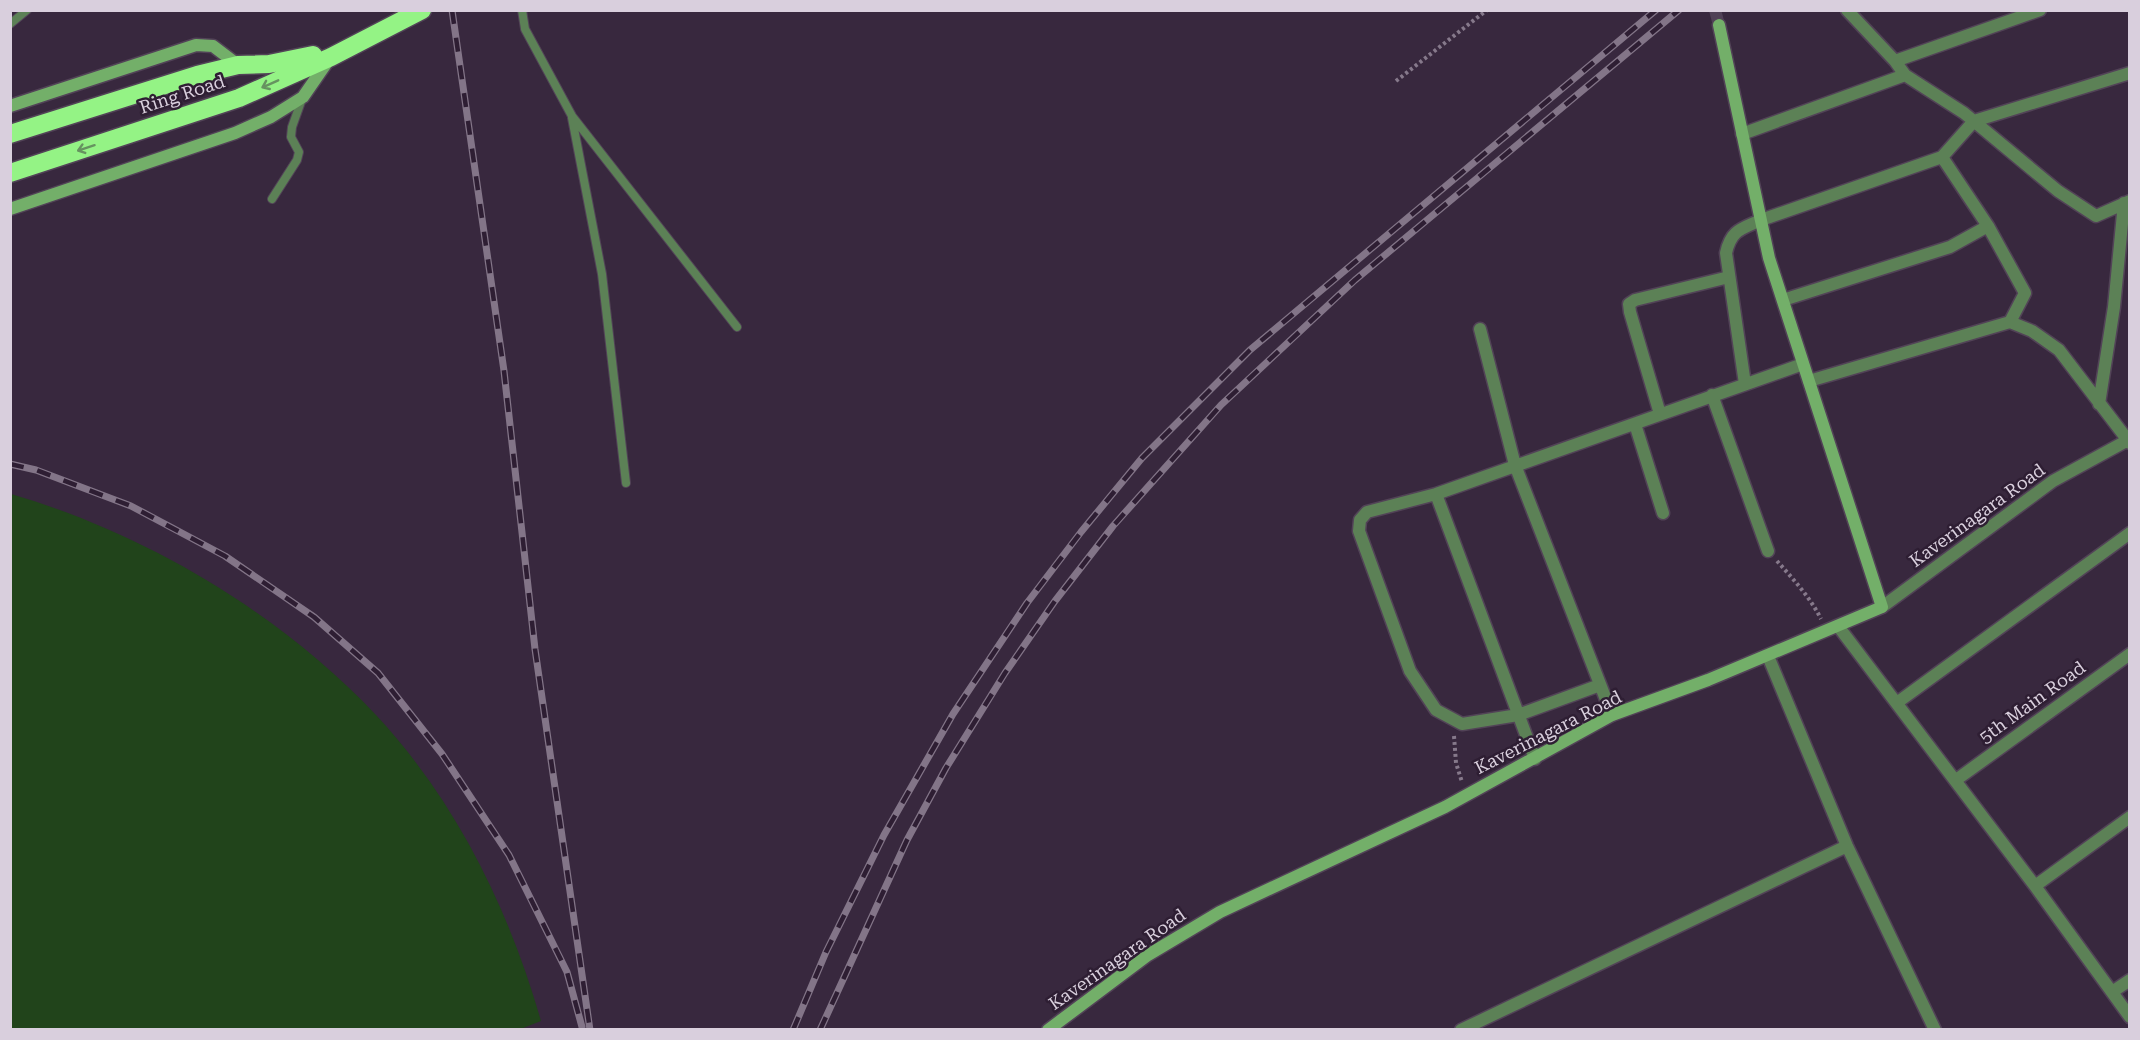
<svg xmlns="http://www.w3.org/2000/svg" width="2140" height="1040" viewBox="0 0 2140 1040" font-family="'Roboto Serif',serif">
<rect width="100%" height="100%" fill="#38283e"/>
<path fill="#21441b" d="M11,494C145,533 280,613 376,715C456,801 509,909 541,1021L518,1030L11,1029Z"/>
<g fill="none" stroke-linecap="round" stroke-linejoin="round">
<path stroke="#504156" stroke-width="12" stroke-dasharray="12 6" stroke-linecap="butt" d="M1715,10L1719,25"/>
<g stroke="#524357" stroke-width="10">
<path id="lane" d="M522,10L525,29L572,116L737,327
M10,24L27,10
M572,118L602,274L626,483
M272,199L297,160L299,152L291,137L292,127L302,99"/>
</g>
<g stroke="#524357" stroke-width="15">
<path id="street" d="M1847,10L1895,61L1905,75L1964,113L2058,191L2096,216L2130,201
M1895,61L2040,10
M1742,134L1905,75
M1942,157L1974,121L2130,73
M1783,300L1950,247L1988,226
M1480,329L1515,465L1612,715
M1809,381L2010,322L2032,331L2059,350L2130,443
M1745,384L1726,253C1731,230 1741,229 1761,220L1942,157L1988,226L2025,293L2010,322
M1712,395L1768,551
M2099,404L2114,307L2124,203
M1660,414L1630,312L1629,304L1635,300L1729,277
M1635,424L1663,513
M1436,494L1535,759
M1882,607L2053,481L2130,439
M1838,626L2035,886L2130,1017
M1768,656L1847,846L1935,1030
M1600,685L1518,715L1462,724L1436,710L1410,671L1359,531L1360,520L1367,512L1436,494L1803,364
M1898,702L2130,533
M1956,780L2130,654
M2035,886L2130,817
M2112,992L2130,980
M1461,1030L1847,846"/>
</g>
<g stroke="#524357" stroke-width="15">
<path id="secondary" d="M10,106L196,45L213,46L238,65
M10,209L235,133L271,117L303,97L330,58
M1048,1030L1148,955L1220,912L1445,807L1612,715L1708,680L1882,607L1769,258L1719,25"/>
</g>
<g stroke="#524357" stroke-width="21">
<path id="highway" d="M10,134L197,75L238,65L269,64L313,55
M10,173L239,98L331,57L422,10"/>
</g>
<path stroke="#86798b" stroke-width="4" stroke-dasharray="3 3" stroke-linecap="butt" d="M1396,81L1487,10
M1777,561C1793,579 1810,597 1821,619
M1454,736L1456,763L1462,782"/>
<use href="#lane" stroke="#5c8156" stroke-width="8"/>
<use href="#street" stroke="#5c8156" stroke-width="12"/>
<use href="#secondary" stroke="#73af69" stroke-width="12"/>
<use href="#highway" stroke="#94f385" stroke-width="18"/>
<g stroke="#837588" stroke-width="7">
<path id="rail" d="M452,10L504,371L535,649L590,1030
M10,464L36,470L131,506L225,556L314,617L378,673L442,754L509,855L567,972L582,1027
M793,1030L826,952L884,835L953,714L1027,603L1081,532L1142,458L1250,350L1656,10
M820,1030L907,840L946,768L1005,673L1055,601L1113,526L1221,405L1355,280L1679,10"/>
</g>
<use href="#rail" stroke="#2e1e33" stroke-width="4.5" stroke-dasharray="14" stroke-linecap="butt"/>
</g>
<defs><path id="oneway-shaft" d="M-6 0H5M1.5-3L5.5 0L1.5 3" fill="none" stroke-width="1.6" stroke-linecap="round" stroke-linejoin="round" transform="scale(1.5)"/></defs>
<g stroke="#669360">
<use href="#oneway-shaft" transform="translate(270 84) rotate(156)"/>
<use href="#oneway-shaft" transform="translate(86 148) rotate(162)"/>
</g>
<g text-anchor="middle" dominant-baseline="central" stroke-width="5" stroke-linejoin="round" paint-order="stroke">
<g font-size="18" fill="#d9cfdd" stroke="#2e1e33">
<text transform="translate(182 94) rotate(-18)">Ring Road</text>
<text transform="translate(1977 515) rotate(-36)">Kaverinagara Road</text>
<text transform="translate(2032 702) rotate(-36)">5th Main Road</text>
<text transform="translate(1548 732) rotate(-27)">Kaverinagara Road</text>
<text transform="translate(1117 959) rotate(-35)">Kaverinagara Road</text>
</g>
</g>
<rect width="2140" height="1040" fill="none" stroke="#d9cfdd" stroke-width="24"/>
</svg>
